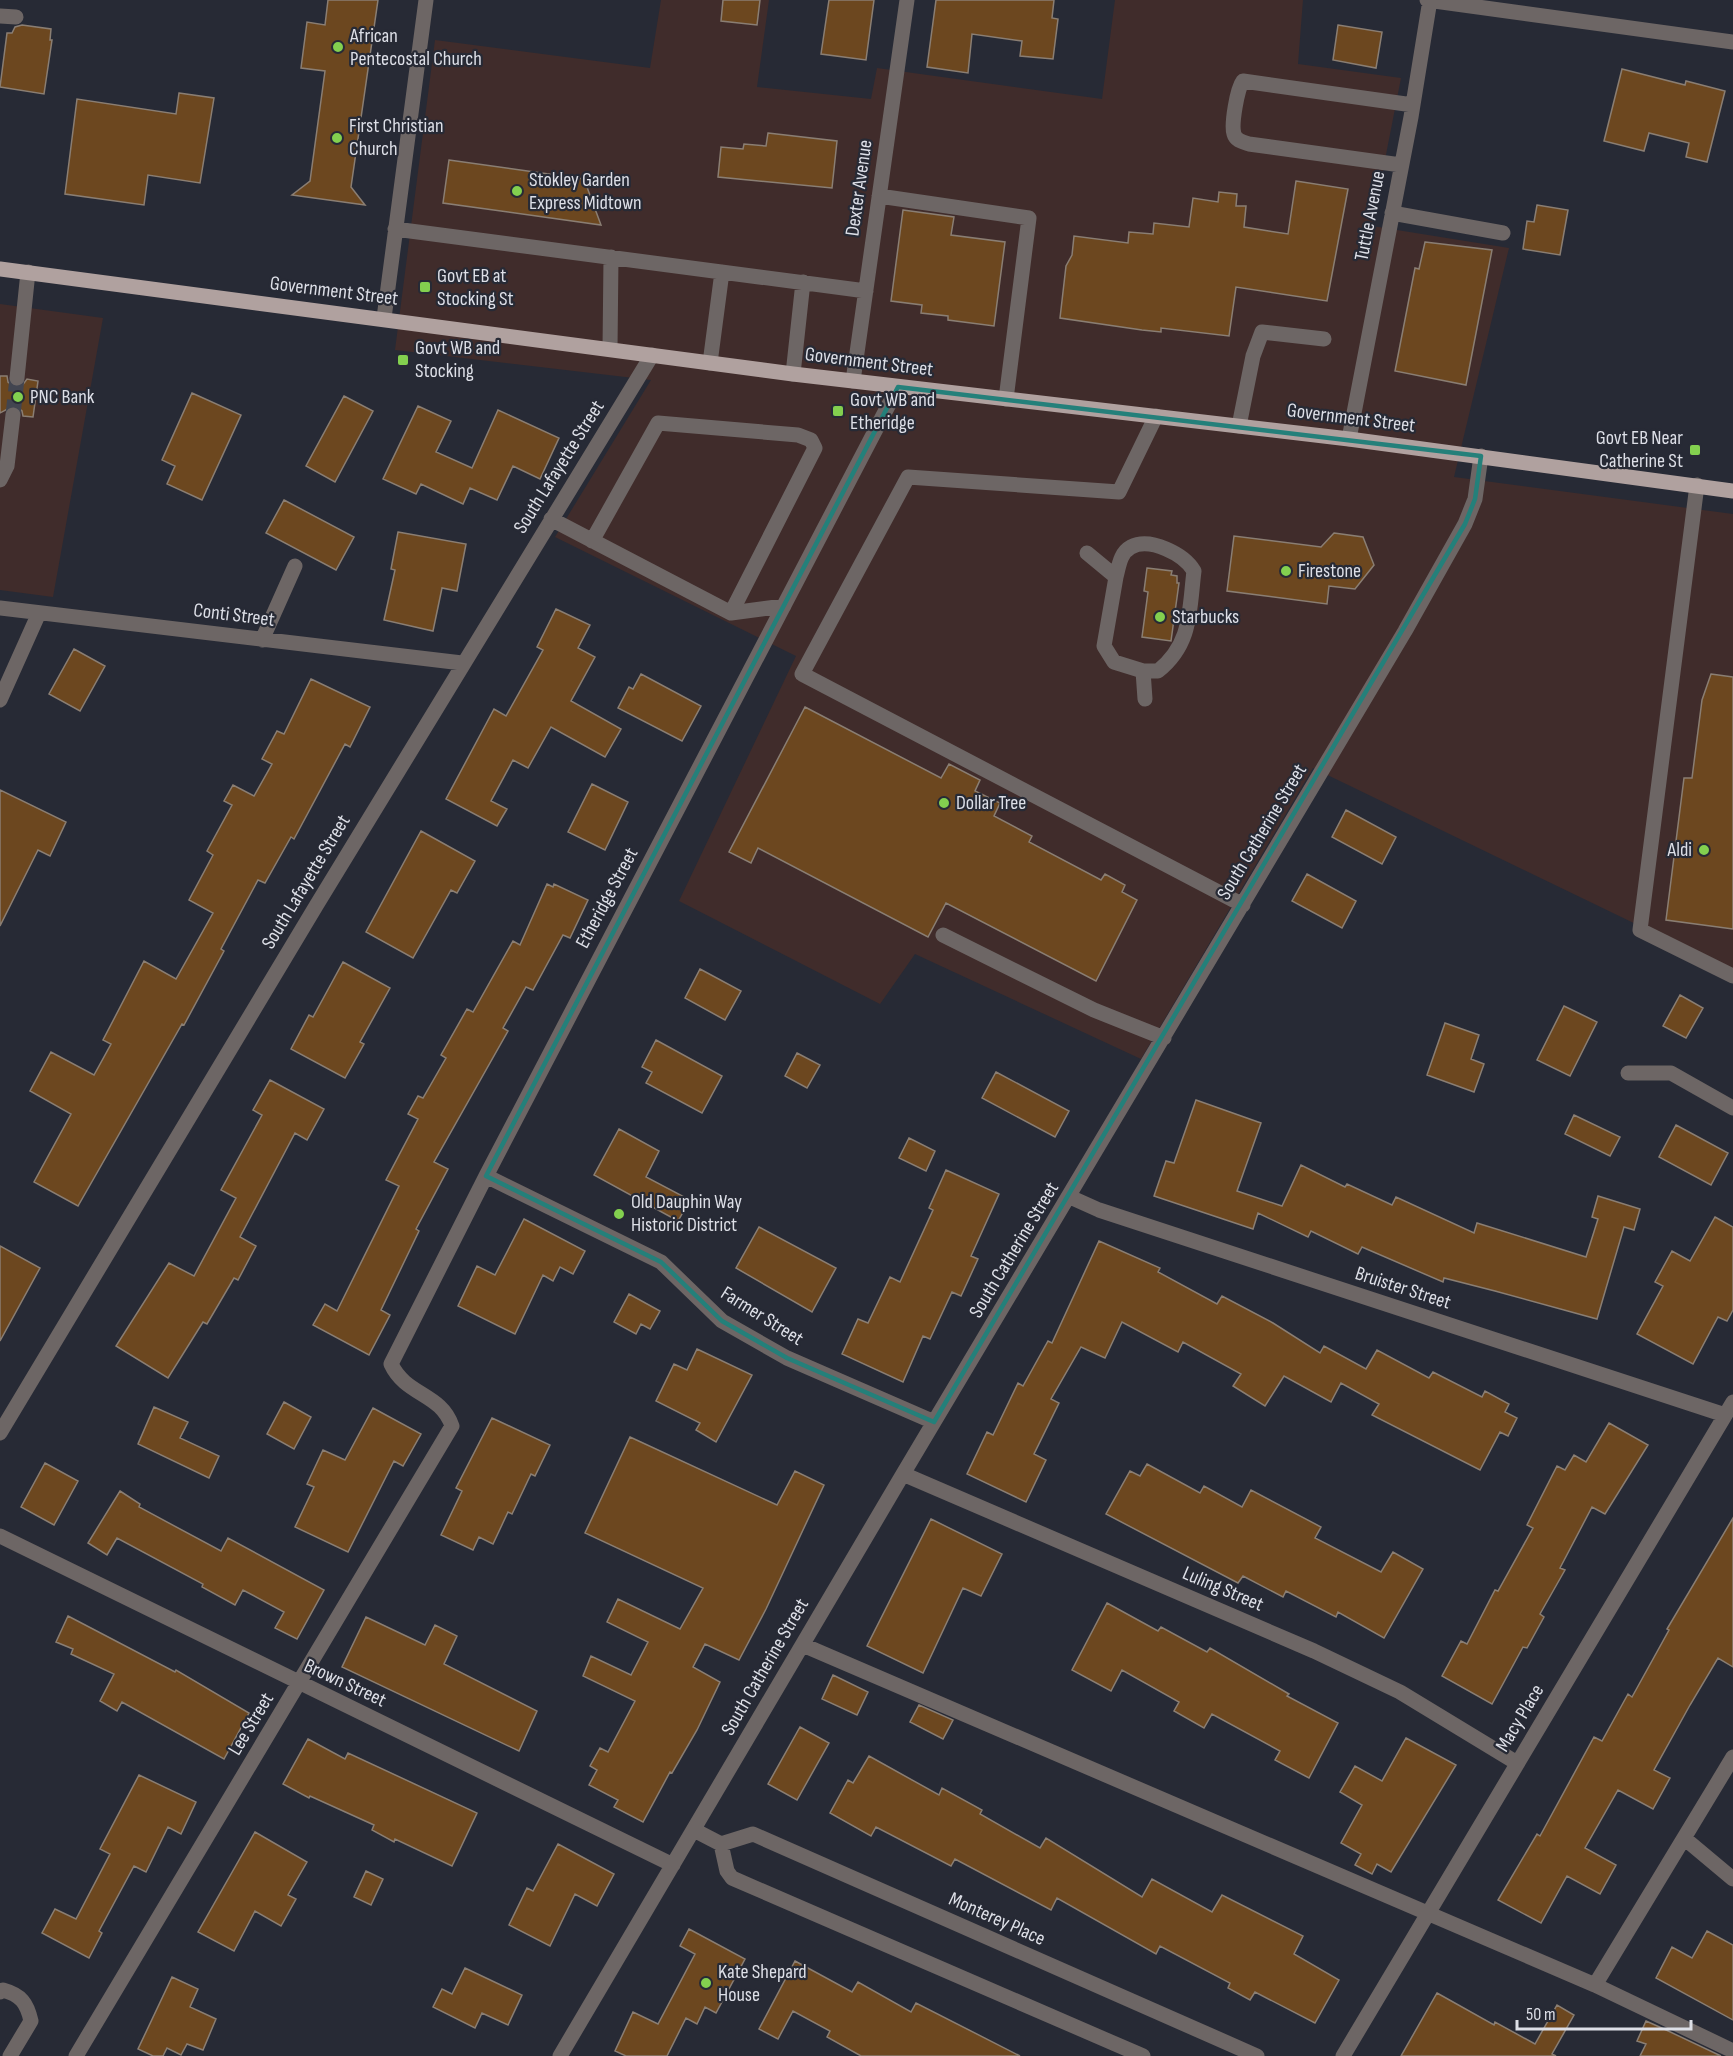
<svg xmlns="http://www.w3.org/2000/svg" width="1733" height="2056" viewBox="0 0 1733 2056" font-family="'Sofia Sans Condensed',sans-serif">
<rect width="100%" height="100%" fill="#272a35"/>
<path fill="#402c2b" d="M661,0H769L757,87L871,99L877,68L1102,99L1115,0H1303L1298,64L1401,78L1372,226L1509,248L1454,477L1733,514V971L1313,768L1141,1059L915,954L880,1004L679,901L796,656L555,537L651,380L395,350L435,40L650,68Z
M0,304L103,318L53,597L0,590Z"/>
<path fill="#6c471f" stroke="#8a7e73" stroke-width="1.5" d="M328,0H378L351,187L365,205L292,195L310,181L325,71L301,68L307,22L325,25Z
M723,0H760L757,25L721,21Z
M829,0H874L866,60L821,54Z
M936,0H1054L1052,18L1058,19L1053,59L1020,56L1022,41L972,34L968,73L927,67Z
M22,25L51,29L50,40H52L44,94L0,87L7,33H12L15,27Z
M1338,25L1382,32L1376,68L1333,60Z
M1622,69L1685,85L1686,81L1725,91L1707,162L1686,157L1689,143L1649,133L1644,151L1604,141Z
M179,93L214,98L200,183L148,175L144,205L65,194L77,99L176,114Z
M768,133L837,141L832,188L718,177L721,147L743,149L744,144L766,146Z
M449,160L584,179L601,225L443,203Z
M1296,181L1348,189L1327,301L1236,287L1229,336L1161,328V332L1142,330L1060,318L1066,266L1072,255L1074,236L1128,243L1129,232L1153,234L1154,223L1189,227L1193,198L1218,202L1219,192L1237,194L1236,206H1246L1244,227L1288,234Z
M1537,205L1568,210L1560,255L1523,249L1527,221L1534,222Z
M903,210L954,217L951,235L1005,242L994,326L948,320V316L921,313L922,305L891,301Z
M1425,242L1492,250L1466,385L1395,371L1415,268L1419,269Z
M0,376H7L8,382L15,388L21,387L27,379L38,381L33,417L23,416L22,411L15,405L0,413Z
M192,393L241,415L202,500L167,484L175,466L162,460Z
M344,396L373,411L335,482L306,466Z
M418,406L451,421L436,452L472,468L498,410L559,438L540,479L513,466L497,500L470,488L463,504L421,484L416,494L383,479Z
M284,500L354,537L336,570L266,533Z
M398,532L466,544L457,591L442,588L433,631L384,620L395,570L391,569Z
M1334,533L1363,537L1374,565L1355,589L1329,586L1327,604L1227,591L1234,536L1321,547Z
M1147,568L1172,571L1171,575L1177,576V583H1179L1171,641L1142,637L1148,592L1144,591Z
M556,609L590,625L578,648L595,657L571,701L621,729L605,757L551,727L528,768L513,760L491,801L507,809L497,826L446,799L494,709L506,716L543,650L537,647Z
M74,649L105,666L80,711L49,694Z
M641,674L701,706L682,741L618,708L629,687L633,689Z
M1711,674L1733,677V929L1666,920L1684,778H1692L1702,700Z
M311,679L370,707L350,747L345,744L294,839L291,837L265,883L258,880L221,949L224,951L184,1025L182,1024L78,1206L34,1182L71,1114L30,1091L51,1052L94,1075L111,1044L103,1040L144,961L176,979L213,913L189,900L213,855L207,851L232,805L224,801L233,785L254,796L272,764L262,759L277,731L284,734Z
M805,707L941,778L949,764L980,780L975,791L1000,803L994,816L1032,836L1029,842L1101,880L1105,874L1125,885L1122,892L1137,900L1096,981L946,903L928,937L758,848L751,863L729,852Z
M592,784L628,802L605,850L568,832Z
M0,790L66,822L50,856L38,850L0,926Z
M1346,810L1396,837L1382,864L1332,837Z
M421,831L475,861L457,893L451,890L413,958L366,932Z
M1307,874L1356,901L1342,928L1292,901Z
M547,884L553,887L554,884L588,900L570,938L563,935L533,990L526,987L503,1028L508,1031L434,1162L448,1169L416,1229L419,1231L381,1310L390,1315L369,1355L313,1325L325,1304L337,1311L399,1186L386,1180L418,1119L408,1114L418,1096L423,1098L446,1058L441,1055L467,1009L473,1012L513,941L520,945Z
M343,962L390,988L360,1042L364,1044L345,1078L291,1049L309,1015L313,1017Z
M700,969L741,991L725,1020L685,998Z
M1680,995L1703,1008L1686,1038L1663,1026Z
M1564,1006L1597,1022L1570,1076L1537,1060Z
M1445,1023L1479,1035L1471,1059L1484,1064L1474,1092L1427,1075Z
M656,1040L722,1076L702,1113L646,1083L652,1072L642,1067Z
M797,1053L820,1065L807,1088L785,1076Z
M996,1072L1069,1111L1055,1137L982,1098Z
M270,1080L324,1109L307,1140L295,1133L240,1237L256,1246L238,1280L234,1278L207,1324L203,1322L168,1378L116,1346L169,1263L194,1276L236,1198L221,1190L262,1115L253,1110Z
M1196,1100L1261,1123L1237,1191L1282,1206L1301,1165L1345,1187L1347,1184L1392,1205L1396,1197L1474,1233L1477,1223L1586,1257L1598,1219L1592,1217L1598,1196L1640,1209L1634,1230L1624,1227L1597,1319L1495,1291L1444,1278L1443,1282L1362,1247L1358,1254L1311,1231L1308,1237L1258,1213L1253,1229L1154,1196L1166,1161L1174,1163Z
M1574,1115L1620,1137L1610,1156L1565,1134Z
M1676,1125L1728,1153L1711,1185L1659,1157Z
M619,1129L659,1151L646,1177L690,1200L678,1221L594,1175Z
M909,1138L935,1151L926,1171L899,1158Z
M946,1170L999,1194L971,1256L978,1259L961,1296L952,1292L930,1339L923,1336L903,1382L842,1354L858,1319L868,1323L890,1277L900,1282L933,1210L929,1208Z
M1715,1217L1733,1227V1310L1727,1321L1718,1317L1693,1364L1637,1334L1663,1286L1655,1282L1672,1251L1690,1261Z
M524,1219L585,1251L573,1274L560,1267L553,1281L543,1275L515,1334L458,1306L477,1266L495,1275Z
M759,1227L836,1268L812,1312L736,1268Z
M1099,1241L1160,1268L1158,1272L1217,1304L1222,1296L1273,1323L1320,1353L1324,1346L1366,1369L1377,1350L1429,1378L1433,1372L1482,1397L1485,1391L1509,1404L1505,1412L1517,1418L1508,1436L1500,1432L1480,1470L1372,1415L1379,1404L1341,1383L1331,1402L1284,1376L1265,1406L1233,1386L1241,1374L1183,1342L1178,1352L1122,1322L1105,1358L1081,1347L1051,1399L1059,1403L1034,1454L1046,1460L1026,1502L967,1474L987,1432L993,1435L1018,1383L1023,1386L1048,1341L1052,1343Z
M0,1246L40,1268L0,1341Z
M629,1294L660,1311L650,1329L641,1324L636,1334L614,1322Z
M697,1349L752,1375L716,1442L696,1430L700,1423L656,1401L674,1364L687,1370Z
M284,1402L311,1417L294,1449L267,1434Z
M154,1407L188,1422L180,1438L219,1456L209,1478L138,1444Z
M373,1408L421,1434L403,1466L394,1461L348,1552L295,1527L314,1487L307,1484L323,1450L345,1460Z
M492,1418L550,1445L535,1476L531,1474L512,1514L508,1512L493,1544L479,1537L473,1550L441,1535L462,1491L456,1488Z
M1609,1423L1648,1445L1605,1514L1592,1507L1560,1568L1565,1570L1540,1614L1544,1617L1527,1648L1523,1647L1492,1704L1442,1676L1461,1641L1467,1644L1495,1590L1498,1591L1533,1528L1527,1525L1557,1466L1565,1470L1574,1455L1586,1462Z
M630,1437L777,1505L795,1471L824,1485L766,1609L739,1660L705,1644L693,1667L720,1682L697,1730L672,1773L670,1772L643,1822L614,1807L618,1800L589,1785L597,1770L590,1766L600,1748L608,1752L635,1701L583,1676L591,1656L631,1675L648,1642L607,1622L618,1599L680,1629L703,1588L585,1533Z
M45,1463L78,1481L54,1525L21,1507Z
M1147,1464L1200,1493L1204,1486L1242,1507L1251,1490L1321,1527L1315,1538L1381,1572L1393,1552L1423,1569L1384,1638L1338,1612L1336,1617L1286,1591L1283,1597L1243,1576L1238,1583L1106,1514L1130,1471L1140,1476Z
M120,1491L140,1504L139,1507L221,1551L228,1538L324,1590L297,1639L275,1628L284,1612L243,1590L235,1605L202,1587L203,1584L117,1538L107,1555L88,1543Z
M1733,1518V1667L1718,1658L1690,1705L1654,1770L1670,1778L1653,1809L1618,1790L1585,1848L1616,1865L1600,1894L1567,1876L1541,1923L1498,1900L1537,1834L1540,1836L1594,1737L1602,1741L1628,1694L1632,1697L1669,1630L1667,1629Z
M931,1519L1002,1554L981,1596L963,1588L923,1673L867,1646Z
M1107,1603L1158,1631L1161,1627L1207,1652L1210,1648L1289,1694L1287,1696L1338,1723L1309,1778L1275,1760L1280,1751L1212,1714L1204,1728L1174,1711L1179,1702L1122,1670L1111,1691L1072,1670Z
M68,1616L175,1672L176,1670L249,1713L224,1759L122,1702L117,1711L100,1701L114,1674L71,1654L73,1649L56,1642Z
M366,1617L425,1645L435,1625L457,1636L444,1664L537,1711L519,1751L342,1667Z
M833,1675L868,1692L857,1715L822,1699Z
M919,1705L953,1720L943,1739L910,1722Z
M800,1727L829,1743L797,1800L768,1784Z
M1406,1738L1456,1765L1391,1872L1377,1864L1372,1874L1355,1865L1361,1854L1341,1843L1362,1805L1340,1792L1355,1766L1382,1781Z
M308,1739L345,1759L348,1753L477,1813L452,1866L395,1839L394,1842L372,1830L374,1825L310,1796L309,1798L283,1784Z
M869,1756L939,1795L942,1788L982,1810L980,1814L1040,1848L1046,1838L1142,1897L1152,1879L1212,1912L1222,1895L1303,1936L1294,1954L1339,1980L1315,2023L1255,1992L1250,2000L1228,1988L1230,1983L1160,1946L1156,1954L1057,1898L1051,1910L955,1859L951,1866L876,1827L871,1836L830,1813L848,1780L853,1783Z
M139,1775L196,1802L181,1834L168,1827L146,1872L134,1866L99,1931L102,1933L89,1958L42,1933L55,1909L76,1919L110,1854L100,1849Z
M255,1832L307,1862L288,1895L296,1899L281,1926L255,1911L234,1951L198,1932Z
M558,1844L614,1874L597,1906L575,1894L550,1946L509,1925L527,1888L533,1891Z
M366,1871L383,1879L371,1905L354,1897Z
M689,1929L745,1959L716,2013L705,2007L697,2024L686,2018L667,2056H626L615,2051L633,2012L658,2024L695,1954L680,1946Z
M1707,1931L1733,1945V2020L1656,1978L1672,1947L1692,1958Z
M795,1961L852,1992L858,1982L911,2012L916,2003L1020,2056H861L827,2037L830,2031L793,2011L778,2039L759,2029Z
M465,1968L522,1995L508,2025L482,2013L475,2028L433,2007L442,1989L452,1994Z
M172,1977L198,1989L190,2007L216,2019L203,2050L187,2044L181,2055L167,2048L163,2056H153L138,2049Z
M1437,1993L1494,2025L1495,2022L1535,2044L1557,2005L1574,2015L1552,2054L1556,2056H1401Z
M1646,2021L1664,2029L1721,2056H1640L1646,2044L1637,2041Z"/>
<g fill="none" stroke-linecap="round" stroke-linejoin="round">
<path stroke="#424550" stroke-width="15" stroke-dasharray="15 8" stroke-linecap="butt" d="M13,415L17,378"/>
<path stroke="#6d6665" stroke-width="15" d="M1427,0L1733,42
M0,16L16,17
M1401,165L1249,144C1243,142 1236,141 1234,134C1231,125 1237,89 1243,81L1413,105
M879,196L1029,218L1006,399
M1392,213L1503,233
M395,229L866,291
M384,318L426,0
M610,349L611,257
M710,363L722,272
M793,374L803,282
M17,378L28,272
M853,381L907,0
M1156,416L1119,492L908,477L802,674L1243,905
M1239,426L1253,356L1262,332L1324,339
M1349,439L1411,117L1430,0
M0,480L7,466L13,415
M1697,485L1640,930L1733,976
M551,519L731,613L784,606
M592,541L658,423L798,435L811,440L815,448L731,613
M1087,553L1116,577L1104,646L1114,662L1143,671H1158C1192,644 1189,611 1194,571C1184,554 1150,537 1131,547C1120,553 1119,566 1116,577
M0,608L462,663
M262,640L295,566
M1143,671L1145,699
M0,700L39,613
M943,935L1094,1010L1164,1038
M1628,1073H1671L1733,1108
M486,1176L661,1262L722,1321L787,1358L934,1422
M1070,1197L1099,1210L1725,1415
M0,1433L316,906L652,355
M903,1474L1314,1651L1400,1692L1517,1763
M0,1536L673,1865
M803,1645L1595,1985L1733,2051
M694,1830L721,1844L753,1834L1257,2056
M1684,1838L1733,1879
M721,1844L727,1871L732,1878L1143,2056
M1595,1985L1733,1757
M0,1992L3,1990C21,1995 27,2003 31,2021L10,2056
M76,2056L452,1426C441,1393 406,1396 391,1364L486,1176L898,387
M560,2056L903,1474L1405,631L1465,524L1475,499L1481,456
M1343,2056L1733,1402"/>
<path stroke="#b0a19f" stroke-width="15" d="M0,269L793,374L1349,439L1733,491"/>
</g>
<path fill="none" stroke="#24807a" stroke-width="4.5" stroke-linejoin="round" d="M898,387L1481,456L1475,499L1465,524L934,1422L787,1358L722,1321L661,1262L486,1176Z"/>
<g fill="#83d04f" stroke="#272a35" stroke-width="2">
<circle cx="338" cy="47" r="6"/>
<circle cx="337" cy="138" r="6"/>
<circle cx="517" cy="191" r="6"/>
<rect x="419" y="281" width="12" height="12" rx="3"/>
<rect x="397" y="354" width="12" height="12" rx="3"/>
<circle cx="18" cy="397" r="6"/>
<rect x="832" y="405" width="12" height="12" rx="3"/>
<rect x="1689" y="444" width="12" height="12" rx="3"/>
<circle cx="1286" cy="571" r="6"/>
<circle cx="1160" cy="617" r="6"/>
<circle cx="944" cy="803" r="6"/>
<circle cx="1704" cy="850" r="6"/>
<circle cx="619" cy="1214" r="6"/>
<circle cx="706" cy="1983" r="6"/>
</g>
<g text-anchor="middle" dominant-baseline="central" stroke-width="4.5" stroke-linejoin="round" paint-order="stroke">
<g font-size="20" fill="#dddfe7" stroke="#272a35" text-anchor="start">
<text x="350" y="36">African<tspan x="350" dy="23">Pentecostal Church</tspan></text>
<text x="349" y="126">First Christian<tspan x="349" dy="23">Church</tspan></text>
<text x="529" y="180">Stokley Garden<tspan x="529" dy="23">Express Midtown</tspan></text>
<text x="437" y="276">Govt EB at<tspan x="437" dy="23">Stocking St</tspan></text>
<text x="415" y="348">Govt WB and<tspan x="415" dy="23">Stocking</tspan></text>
<text x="30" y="397">PNC Bank</text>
<text x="850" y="400">Govt WB and<tspan x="850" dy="23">Etheridge</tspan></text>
<text x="1683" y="438" text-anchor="end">Govt EB Near<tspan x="1683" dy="23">Catherine St</tspan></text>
<text x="1298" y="571">Firestone</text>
<text x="1172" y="617">Starbucks</text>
<text x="956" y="803">Dollar Tree</text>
<text x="1692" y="850" text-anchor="end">Aldi</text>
<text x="631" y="1202">Old Dauphin Way<tspan x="631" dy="23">Historic District</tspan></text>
<text x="718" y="1972">Kate Shepard<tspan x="718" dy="23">House</tspan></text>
</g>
<g font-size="20" fill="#dddfe7" stroke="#272a35">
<text transform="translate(859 188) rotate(-82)">Dexter Avenue</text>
<text transform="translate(1370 216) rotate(-79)">Tuttle Avenue</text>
<text transform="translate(334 291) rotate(7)">Government Street</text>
<text transform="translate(869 362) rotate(7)">Government Street</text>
<text transform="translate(1351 418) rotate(7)">Government Street</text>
<text transform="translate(559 467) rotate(-58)">South Lafayette Street</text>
<text transform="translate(234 615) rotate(7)">Conti Street</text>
<text transform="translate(1262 832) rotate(-59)">South Catherine Street</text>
<text transform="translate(306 882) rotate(-59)">South Lafayette Street</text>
<text transform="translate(607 898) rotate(-62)">Etheridge Street</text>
<text transform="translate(1014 1250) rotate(-59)">South Catherine Street</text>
<text transform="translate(1403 1288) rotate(18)">Bruister Street</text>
<text transform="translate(762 1316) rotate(32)">Farmer Street</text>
<text transform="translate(1223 1589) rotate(23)">Luling Street</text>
<text transform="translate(765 1667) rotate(-60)">South Catherine Street</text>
<text transform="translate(345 1683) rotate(25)">Brown Street</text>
<text transform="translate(1520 1718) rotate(-59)">Macy Place</text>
<text transform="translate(251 1724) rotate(-59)">Lee Street</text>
<text transform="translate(997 1919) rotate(24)">Monterey Place</text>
</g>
</g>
<path d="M1517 2020v9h174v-9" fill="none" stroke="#dddfe7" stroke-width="3"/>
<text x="1526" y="2020" font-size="18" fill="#dddfe7" stroke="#272a35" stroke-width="4.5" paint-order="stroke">50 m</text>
</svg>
